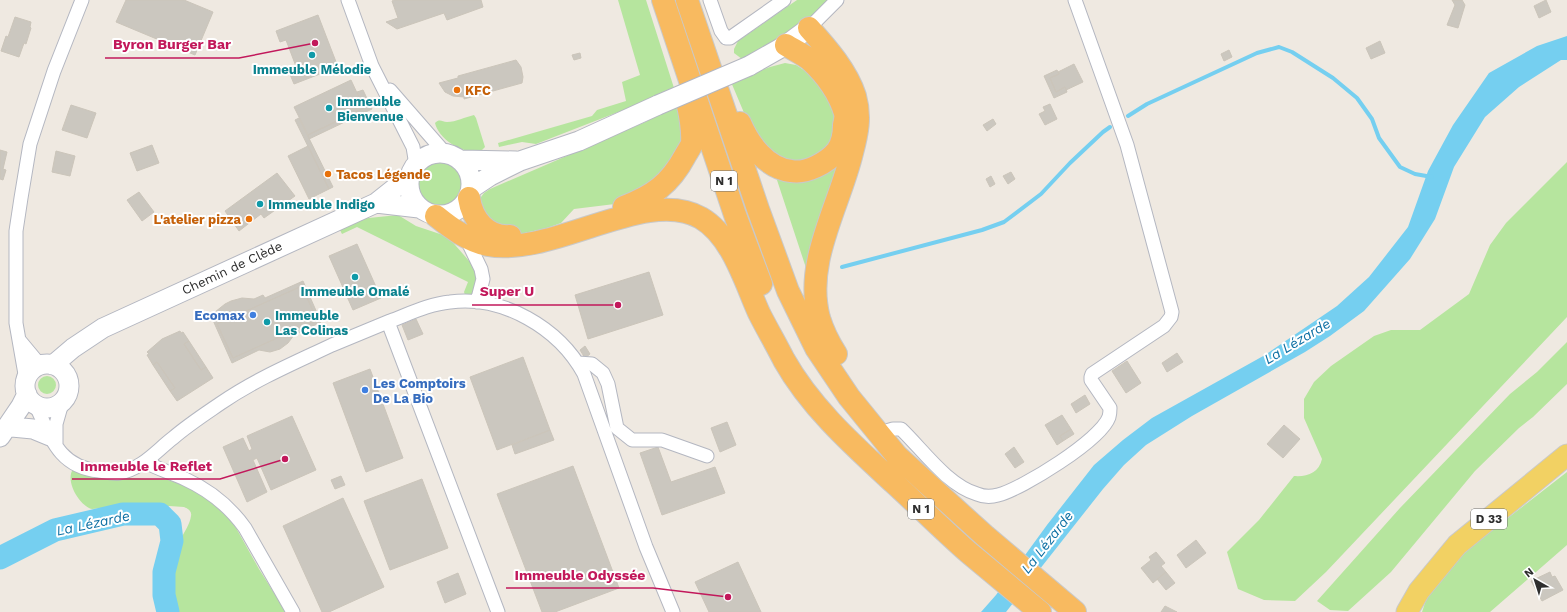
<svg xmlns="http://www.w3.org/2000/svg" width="1567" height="612" viewBox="0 0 1567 612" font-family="'Work Sans',sans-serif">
<rect width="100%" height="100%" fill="#efe9e1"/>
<path fill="#b6e59e" d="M618,0H646L674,88L644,102L536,144L522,142L499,147L498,143L592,116L597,110L626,101L622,82L640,75Z
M797,0H828L819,10L784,40L742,59L734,53V49L738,41Z
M785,63L796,65L818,79L837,115L832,142L818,156L787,164L753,134L731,82L770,67Z
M682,104L684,137L670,171L623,203L574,209L561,223L547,228L525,233H510L494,229L478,201L484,193L490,189L643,123Z
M474,115L476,118L485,147L480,152C463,154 439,140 435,123C440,118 442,122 447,122C456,122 465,117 474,115Z
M1567,162V317L1326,572L1295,601L1264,600L1238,589L1227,552L1259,520L1294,476C1307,477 1319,473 1322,459L1304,418V399L1314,382L1331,366L1374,336L1391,330H1420L1469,294L1490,245L1506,223Z
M416 186a24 24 0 1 1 48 0a24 24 0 1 1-48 0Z
M842,163L809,277L776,177C810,183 814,183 842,163Z
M398,215L416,226L443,235L449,238L470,262L478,274L473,295H465L464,292L468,282L357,227L342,234L339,228L359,219Z
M1567,342V384L1533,417L1519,428L1475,471L1391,572L1348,611L1330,610L1317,601L1400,508L1510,394L1537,372Z
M38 385a9 9 0 1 1 18 0a9 9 0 1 1-18 0Z
M75,470L92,476L168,480L187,486L201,494L224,511L235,526L259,569L286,612H174C169,587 171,563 181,539C184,532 190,524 191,516C192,512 189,509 184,507L140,504L92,509C80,506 66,483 72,471Z
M1567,472V545L1490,612H1422L1427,597L1463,553Z"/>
<path fill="#75cff0" d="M1567,36V60H1561L1519,87L1485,117L1454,167L1435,219L1410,259L1364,311L1330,336L1305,352L1192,416L1146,445L1124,465L1103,489L1006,612H981L996,595L1047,525L1094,465L1123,440L1152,418L1265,355L1337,306L1369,277L1408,227L1428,171L1453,125L1489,73L1537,46Z"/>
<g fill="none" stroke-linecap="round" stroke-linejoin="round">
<path stroke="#75cff0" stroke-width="4" d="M1128,116L1147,104L1257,53L1279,47L1292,52L1333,78L1357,98L1372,119L1379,138L1400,167L1415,174L1432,177
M842,267L982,230L1004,222L1041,194L1070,163L1103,132L1110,127"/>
<path stroke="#75cff0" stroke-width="23" d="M0,558L55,530L123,514H160L170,524L172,541L164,572V595L168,612"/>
</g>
<path fill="#cbc7bf" stroke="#cbc5ba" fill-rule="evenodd" d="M126,0H184L213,12L195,55L116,22Z
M394,0H481L483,7L447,20L444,13L397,29L386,22L398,18L392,1Z
M1452,0H1462L1465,5L1458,28L1447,25L1455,5Z
M1546,0L1551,12L1539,18L1534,6Z
M318,15L338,67L294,84L289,72L297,69L286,40L280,42L276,31Z
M15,17L31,22L30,27L31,28L26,44L24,43L19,57L1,51L6,36L8,37Z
M1380,41L1385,53L1371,59L1366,48Z
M1229,50L1232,57L1224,61L1221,54Z
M580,53L581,58L574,60L572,55Z
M516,60L521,67L523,77L522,83L464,99V97L453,96L445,92L439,83L458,78V76Z
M1074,64L1083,82L1066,90L1065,87L1056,92L1050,78L1059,74L1058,72Z
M1057,70L1059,74L1050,78L1056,92L1065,87L1067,92L1054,98L1044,76Z
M351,80L364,108L308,135L294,107Z
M363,90L372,109L309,139L308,135L364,108L357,92Z
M1050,104L1057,119L1045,125L1039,114L1045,111L1043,107Z
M71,105L96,113L87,138L62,130Z
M299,118L333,187L329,189L295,120Z
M993,119L996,124L987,131L983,125Z
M152,145L159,163L137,171L130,153Z
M308,146L329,189L309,199L288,156Z
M0,150L7,152L3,169L6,170L3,180L0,179Z
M56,151L75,156L70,176L52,172Z
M1011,172L1015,179L1008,184L1003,176Z
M277,173L295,196L264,218L261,214L239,231L225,211Z
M991,176L995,184L990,187L986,179Z
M139,192L154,212L142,221L127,200Z
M357,244L381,298L353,310L329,256Z
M649,272L663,315L588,339L575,295Z
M303,281L321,322L294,335L288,343L280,349L270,352L259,350L232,363L212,318L215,312L225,304L231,301L242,298L254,299L263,295L265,298ZM302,286L317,320L233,358L217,324Z
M302,286L317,320L233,358L217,324Z
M416,319L423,334L408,340L402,325Z
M180,331L181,333L183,332L189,341L184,344L201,370L206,367L213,378L177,401L170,391L175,388L157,362L153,365L147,355L149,354L147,352L162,339Z
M189,341L206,367L201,370L184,344Z
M585,346L590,354L585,358L580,350Z
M1177,353L1183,362L1167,372L1162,363Z
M523,357L550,430L497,450L470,377Z
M1127,361L1141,383L1126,393L1112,371Z
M157,362L175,388L170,391L153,365Z
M370,369L403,458L366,472L333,383Z
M1085,395L1090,404L1076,413L1071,404Z
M1062,415L1071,429L1060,436L1063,441L1057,445L1045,425Z
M292,416L316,470L271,490L257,458L253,460L267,492L247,502L223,447L243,438L249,451L252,449L247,436Z
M727,422L736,445L720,452L711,428Z
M1284,425L1300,439L1283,458L1267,444Z
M1071,429L1074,434L1063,441L1060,436Z
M550,430L554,440L515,454L512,445Z
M658,447L671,482L715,467L725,493L662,515L640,453Z
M1014,447L1024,462L1015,468L1005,454Z
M573,466L619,588L555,612H542L497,494Z
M341,476L345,485L335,489L331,480Z
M422,479L448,548L390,570L364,501Z
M343,498L384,587L329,612H322L283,526Z
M1196,540L1206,553L1186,568L1177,555Z
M1156,552L1165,563L1161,566L1166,572L1153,583L1141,568L1151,560L1149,557Z
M738,562L761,612H709L695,582Z
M1166,572L1175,583L1166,590L1157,579Z
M1550,572L1552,577L1555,576L1563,590L1542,601L1531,581Z
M458,573L466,594L445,603L437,582Z
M1165,606L1177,612H1161Z"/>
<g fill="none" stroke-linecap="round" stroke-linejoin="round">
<g stroke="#b4b7c1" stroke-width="15">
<path id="minor" d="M348,0L372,66L413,147L416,165
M710,0L721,31L726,38H730L784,0
M809,28L837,0
M390,90L445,153
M466,238L481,269L483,279L477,302
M388,322L498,612
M20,341L40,365
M578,363L592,364L603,373L608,384L617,428L632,440H662L707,456
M26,380L16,323V231L21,198L30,144L54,71L82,0
M35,404C51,437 58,467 99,471C105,472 113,474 119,473C142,469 156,451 173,438C188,425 205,414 221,403C256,379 294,363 332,345C351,337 371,329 390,321C409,314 429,304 450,302C503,295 559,328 584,374L646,547L673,612
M883,432L893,429H901C923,450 947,485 977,494C984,497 991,497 998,495C1022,489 1101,440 1109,417C1110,414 1110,411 1110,408L1091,380V377L1092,374L1164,326L1171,317L1172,312L1127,145L1075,0
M56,446V424L62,403
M145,462C158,469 172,473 185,479C209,490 230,507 245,528L293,612"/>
</g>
<g stroke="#b4b7c1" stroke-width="21">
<path id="secondary" d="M749,66L786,45L809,28
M409 184a31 31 0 1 1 62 0a31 31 0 1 1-62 0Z
M460,160L516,161
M472,188L490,176L520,161L579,141L658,105
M376,203L419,208
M25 386a22 22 0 1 1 44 0a22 22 0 1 1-44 0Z
M53,365L73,348L103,328L376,203L410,176
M12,427L33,429L50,436
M0,437L21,406L27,394"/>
</g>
<g stroke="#c9c9c9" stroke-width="23">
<path id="primary" d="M1407,612L1419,591L1457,545L1567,455"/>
</g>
<g stroke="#c9c9c9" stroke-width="24">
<path id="trunk" d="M663,0L735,215L761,284
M687,0L758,209L788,291L816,348L849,397L897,456L984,535L1075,612
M809,28C827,48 847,71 855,96C861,117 857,134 852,153C839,207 804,262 819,318C823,331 829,343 836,354
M740,123C749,144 766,168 791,171C806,174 827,163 837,151C842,144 844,134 844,125C845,121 846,117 845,113C839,93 825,74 810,60C803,54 794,50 786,45
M469,198C472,219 487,238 510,236
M624,207C653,196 670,184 685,156C687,152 691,147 692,143C693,132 690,112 687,102
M436,216C451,228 468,241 488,245C553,257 647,186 701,218C732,236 745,282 759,313C767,329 776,344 784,360C811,408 854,446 894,483C919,506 943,530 968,552C992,572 1016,592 1040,612"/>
</g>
<use href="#minor" stroke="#fff" stroke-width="13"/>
<use href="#secondary" stroke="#fff" stroke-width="19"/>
<use href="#primary" stroke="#f2d163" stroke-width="21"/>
<use href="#trunk" stroke="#f8ba60" stroke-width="22"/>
<g stroke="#b4b7c1" stroke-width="21" stroke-linecap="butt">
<path id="secondary-bridge" d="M658,105L749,66"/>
</g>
<use href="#secondary-bridge" stroke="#fff" stroke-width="19"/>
</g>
<g fill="#0f9aa8" stroke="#fff" stroke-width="1.5">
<circle cx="312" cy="55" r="4"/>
<circle cx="329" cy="108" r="4"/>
<circle cx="260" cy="204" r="4"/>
<circle cx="355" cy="277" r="4"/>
<circle cx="267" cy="322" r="4"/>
</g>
<g fill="#e8710a" stroke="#fff" stroke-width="1.5">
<circle cx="457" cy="90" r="4"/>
<circle cx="328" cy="174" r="4"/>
<circle cx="249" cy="219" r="4"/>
</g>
<g fill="#3f7fe0" stroke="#fff" stroke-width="1.5">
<circle cx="253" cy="315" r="4"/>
<circle cx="365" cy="390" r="4"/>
</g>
<g text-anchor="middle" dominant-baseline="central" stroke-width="4" stroke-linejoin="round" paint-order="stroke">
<g fill="#fff" stroke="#6d6d6d" stroke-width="1">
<rect x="711" y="171" width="26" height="20" rx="3"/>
<rect x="908" y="499" width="26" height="20" rx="3"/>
<rect x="1471" y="509" width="36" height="20" rx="3"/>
</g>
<g font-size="12" font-weight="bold" fill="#2e2e2e">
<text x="724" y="181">N 1</text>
<text x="921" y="509">N 1</text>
<text x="1489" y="519">D 33</text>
</g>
<g font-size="13" font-weight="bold" fill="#0d838f" stroke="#fff" text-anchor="start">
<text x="312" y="69" text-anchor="middle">Immeuble Mélodie</text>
<text x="337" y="101">Immeuble<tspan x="337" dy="15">Bienvenue</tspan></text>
<text x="268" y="204">Immeuble Indigo</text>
<text x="355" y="291" text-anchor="middle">Immeuble Omalé</text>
<text x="275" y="315">Immeuble<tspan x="275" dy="15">Las Colinas</tspan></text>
</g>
<g font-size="13" font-weight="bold" fill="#c56008" stroke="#fff" text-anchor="start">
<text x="465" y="90">KFC</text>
<text x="336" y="174">Tacos Légende</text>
<text x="241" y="219" text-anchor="end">L'atelier pizza</text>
</g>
<g font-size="13" fill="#2e2e2e" stroke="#fff">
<text transform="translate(232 268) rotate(-25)">Chemin de Clède</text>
</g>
<g font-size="13" font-weight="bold" fill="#366cbe" stroke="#fff" text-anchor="end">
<text x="245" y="315">Ecomax</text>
<text x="373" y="383" text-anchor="start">Les Comptoirs<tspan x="373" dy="15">De La Bio</tspan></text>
</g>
<g font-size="14" font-style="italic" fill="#0d6fa3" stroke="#fff">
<text transform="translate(1297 341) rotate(-31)">La Lézarde</text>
<text transform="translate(93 523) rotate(-12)">La Lézarde</text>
<text transform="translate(1047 542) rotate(-52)">La Lézarde</text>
</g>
</g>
<path fill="none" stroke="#c2185b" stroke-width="1.5" d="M315 43L239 58H105M618 305L543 305H472M285 459L220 479H72M728 597L653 588H506"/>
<g fill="#c2185b" stroke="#fff" stroke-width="1.5">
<circle cx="315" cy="43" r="4"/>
<circle cx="618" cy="305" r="4"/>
<circle cx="285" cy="459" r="4"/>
<circle cx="728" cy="597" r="4"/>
</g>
<g font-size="14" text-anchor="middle" font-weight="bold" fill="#c2185b" stroke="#fff" stroke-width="4" stroke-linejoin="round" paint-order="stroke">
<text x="172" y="49">Byron Burger Bar</text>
<text x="507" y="296">Super U</text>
<text x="146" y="471">Immeuble le Reflet</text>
<text x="580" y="580">Immeuble Odyssée</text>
</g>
<g transform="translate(1535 580) rotate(321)" stroke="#ffffff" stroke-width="3" paint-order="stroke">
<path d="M0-3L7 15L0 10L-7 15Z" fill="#2e2e2e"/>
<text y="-6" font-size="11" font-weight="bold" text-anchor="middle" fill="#2e2e2e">N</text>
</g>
</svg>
